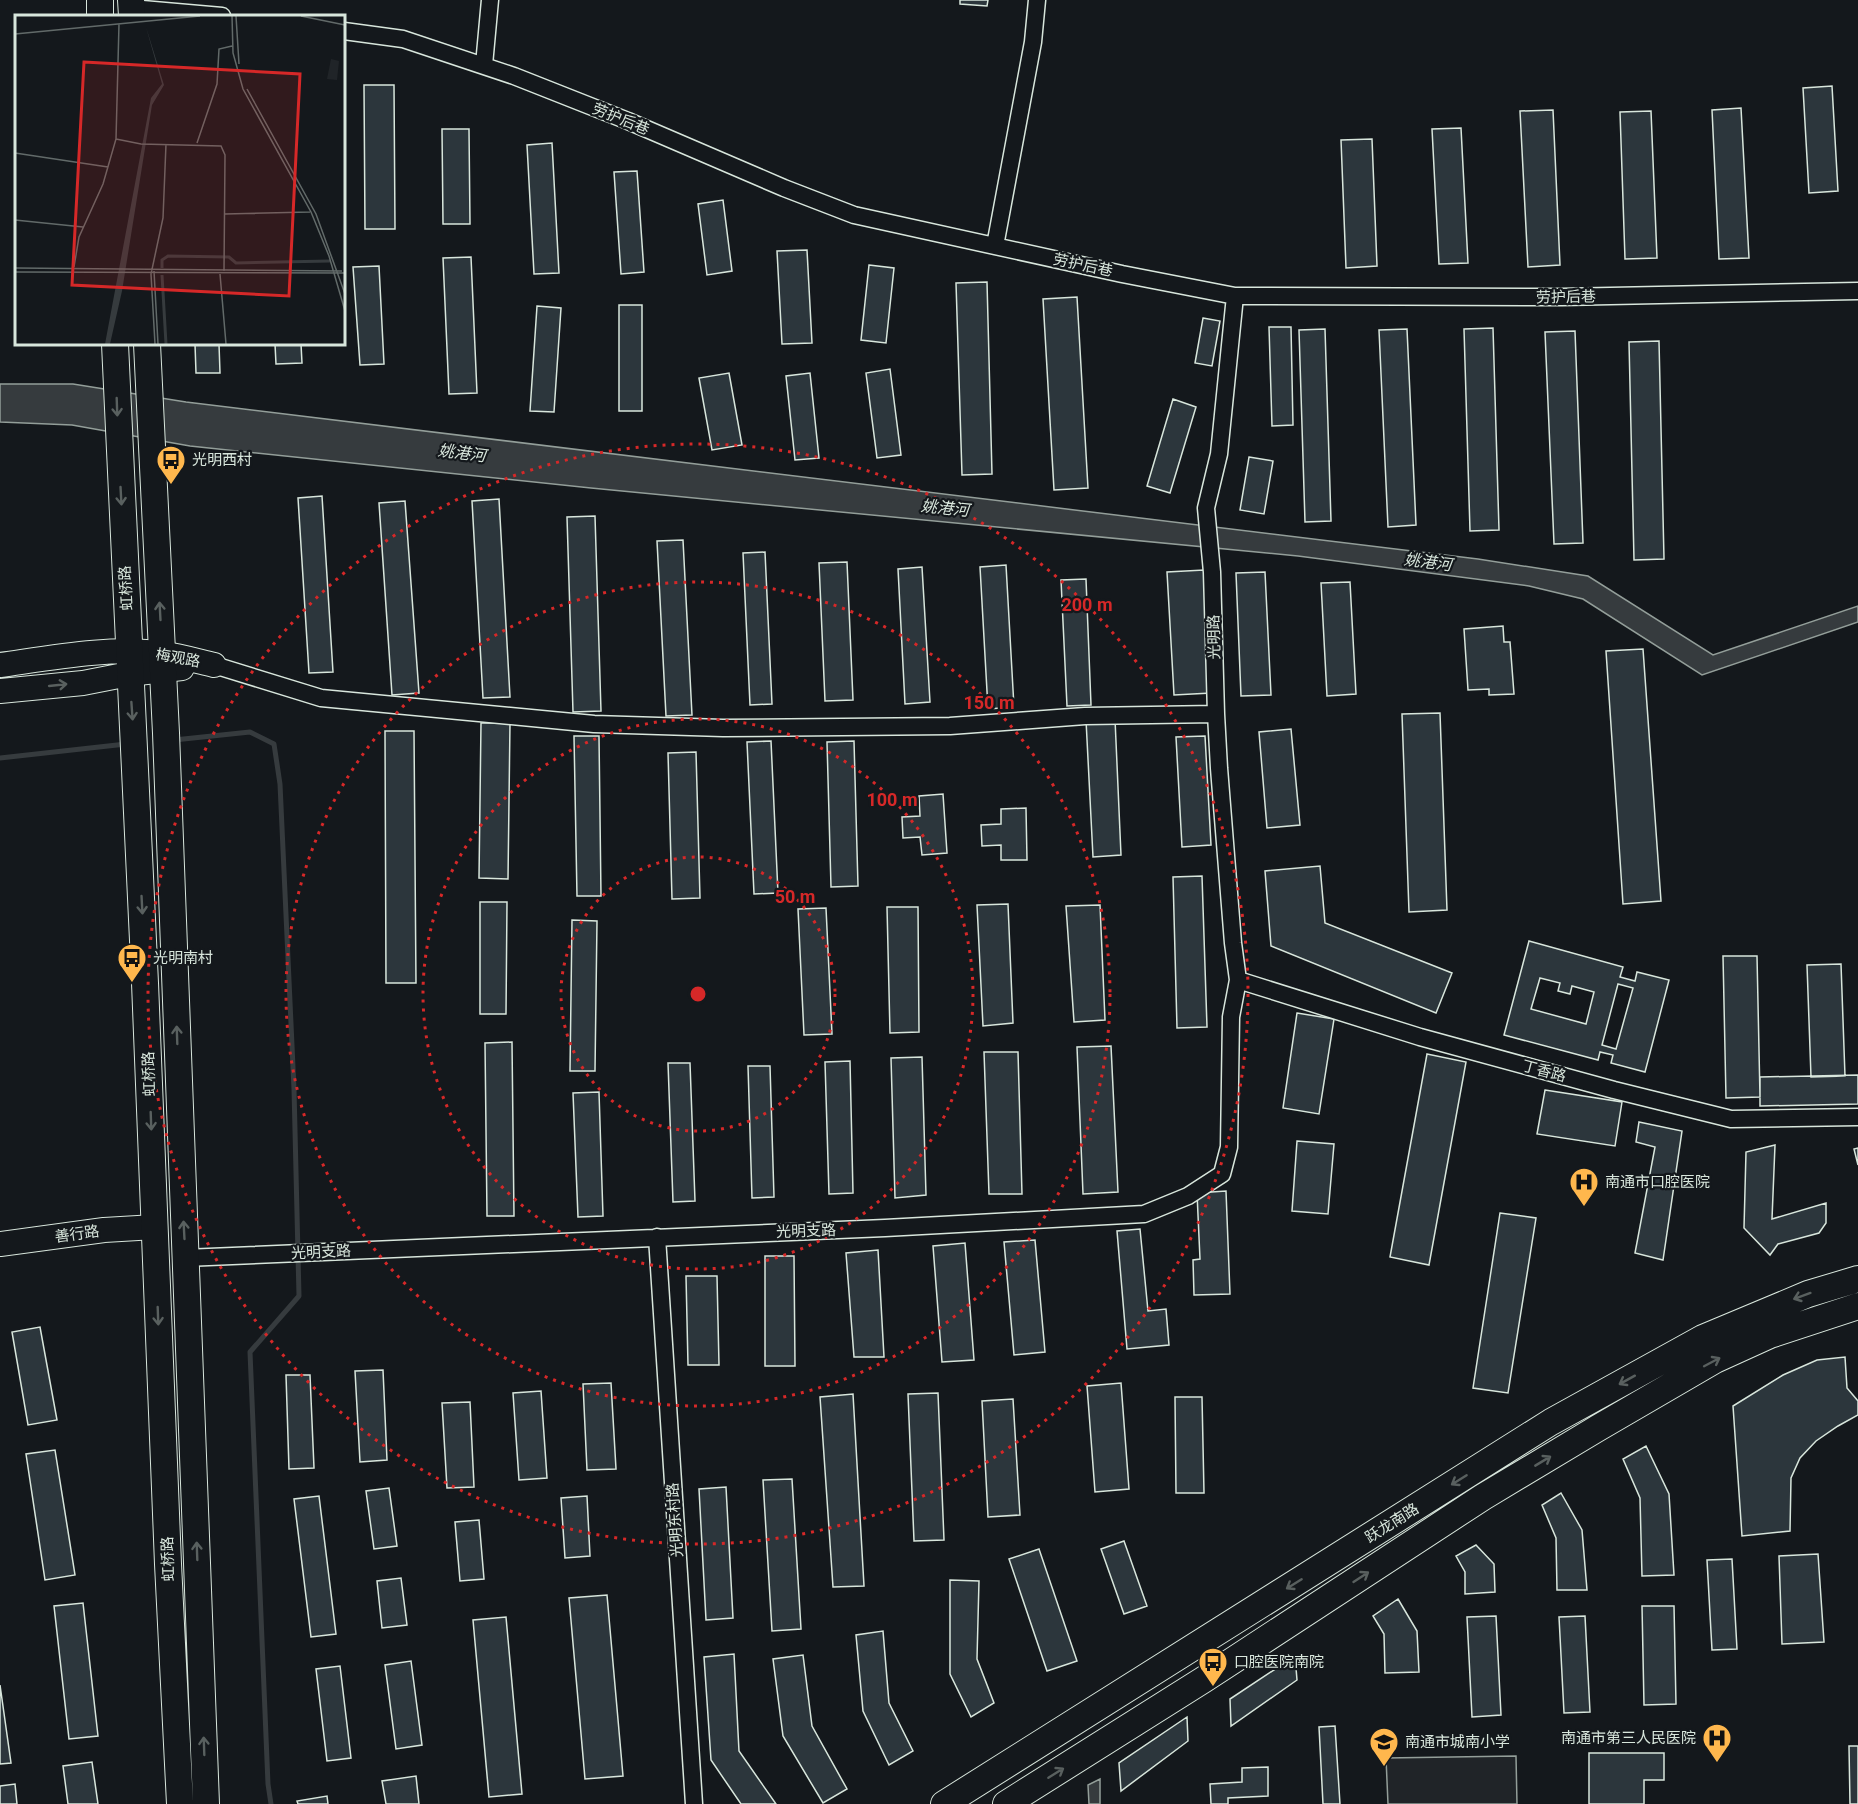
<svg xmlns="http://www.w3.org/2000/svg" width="1858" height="1804" viewBox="0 0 1858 1804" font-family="Roboto,'Noto Sans SC',sans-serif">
<rect width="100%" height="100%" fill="#14181c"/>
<path fill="#202428" stroke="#939e99" stroke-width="1.5" d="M1516,1756L1517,1804H1388L1386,1758Z"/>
<path fill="#363b3e" stroke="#939e99" stroke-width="1.5" d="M0,384H73L186,402L1478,559L1588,576L1713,655L1858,606V622L1702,675L1583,599L1529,586L1298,556L591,488L190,446L72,425L0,422Z
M1100,1779V1804H1089L1088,1785Z"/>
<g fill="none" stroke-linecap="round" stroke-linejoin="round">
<path stroke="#363b3e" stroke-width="5" d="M174,740L250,732L274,744L280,784L294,1089L299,1296L250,1352L268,1784L271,1804
M0,758L126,744"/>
</g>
<path fill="#2c363c" stroke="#d8e6dc" stroke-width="1.5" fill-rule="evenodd" d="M960,0H988L987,6L960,4Z
M364,85H394L395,229H365Z
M1832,86L1838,191L1809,193L1803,88Z
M1741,108L1749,258L1719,259L1712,110Z
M1553,110L1560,265L1528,267L1520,111Z
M1651,111L1657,258L1625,259L1620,112Z
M1461,128L1468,263L1439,264L1432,129Z
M442,129H469L470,224H443Z
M1372,139L1377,266L1346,268L1341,140Z
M552,143L559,273L534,274L527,145Z
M637,171L644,272L621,274L614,172Z
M723,200L732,271L707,275L698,204Z
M807,250L812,343L782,344L777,251Z
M471,257L477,393L449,394L443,258Z
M869,265L894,268L886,343L861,340Z
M379,266L384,364L360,365L353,267Z
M987,282L992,474L962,475L956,283Z
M1077,297L1088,488L1054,490L1043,299Z
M619,305H642V411H619Z
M537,306L561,308L554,412L530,411Z
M1203,318L1220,321L1212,366L1195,363Z
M1269,327H1291L1293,425L1272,426Z
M1493,328L1499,530L1470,531L1464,329Z
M1325,329L1331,521L1305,522L1299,330Z
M1407,329L1416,525L1388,527L1379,330Z
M1575,331L1583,543L1554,544L1545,332Z
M1659,341L1664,559L1634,560L1629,342Z
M195,344H219L220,373H196Z
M275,344H301L302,363L276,364Z
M890,369L901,455L877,458L866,373Z
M729,373L742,445L712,450L699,378Z
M810,373L819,458L795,460L786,376Z
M1173,399L1196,407L1170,493L1147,486Z
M1249,457L1273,461L1264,514L1240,510Z
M322,496L333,672L309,673L298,498Z
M499,499L510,697L483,698L472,501Z
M405,501L419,693L392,695L379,503Z
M595,516L601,711L573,712L567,517Z
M683,540L692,715L666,716L657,541Z
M765,552L772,704L750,705L743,553Z
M847,562L853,700L825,701L819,563Z
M1006,565L1014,707L988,709L980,567Z
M922,567L930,702L905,704L898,569Z
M1204,570L1211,693L1174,695L1167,572Z
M1265,572L1271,695L1241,696L1236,573Z
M1086,579L1091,705L1067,706L1061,580Z
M1350,582L1356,694L1327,696L1321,583Z
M1503,626L1504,642H1510L1514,694L1489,695V689L1468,690L1464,629Z
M1643,649L1661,901L1623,904L1606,651Z
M1440,713L1447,910L1409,912L1402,714Z
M1115,719L1121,855L1093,857L1086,720Z
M481,723H510L508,879L479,878Z
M1291,729L1300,825L1267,828L1259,732Z
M385,731H414L416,983H386Z
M574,736H599L601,896H577Z
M1205,736L1211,845L1182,847L1176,737Z
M771,741L778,893L754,894L747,742Z
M854,741L858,886L831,887L827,742Z
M696,752L700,898L672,899L668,753Z
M943,794L947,853L922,855L920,837L903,838L902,817L920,816L919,796Z
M1026,808L1027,860H1001V845L982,846L981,825L1001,824V809Z
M1320,866L1325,923L1452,973L1436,1013L1271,946L1265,871Z
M1202,876L1207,1027L1177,1028L1173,877Z
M480,902H507L506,1014H480Z
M1008,904L1013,1023L983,1026L977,905Z
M1100,905L1105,1020L1074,1022L1066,906Z
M887,907H918L919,1032L890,1033Z
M826,908L832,1034L804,1035L798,909Z
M572,920L597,921L595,1071H570Z
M1529,941L1623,967L1620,977L1635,981L1637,972L1669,980L1645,1072L1611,1063L1613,1055L1600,1052L1598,1060L1504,1035ZM1540,978L1560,983L1558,991L1570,994L1572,986L1594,992L1586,1024L1531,1009ZM1618,984L1633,988L1616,1049L1602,1045Z
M1723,956H1757L1760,1097L1726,1098Z
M1841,964L1845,1076L1811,1077L1807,965Z
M1297,1013L1334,1019L1319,1114L1283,1108Z
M512,1042L514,1216H487L485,1043Z
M1111,1046L1118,1192L1083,1194L1077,1047Z
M984,1052H1018L1022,1194H989Z
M1427,1054L1466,1062L1429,1265L1390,1257Z
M922,1057L926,1195L895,1198L891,1058Z
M850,1061L853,1193L829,1194L825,1062Z
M668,1063H690L695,1201L673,1202Z
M748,1066H770L774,1197L752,1198Z
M1858,1075V1104L1760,1106V1077Z
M1545,1090L1622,1102L1615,1146L1537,1134Z
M599,1092L603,1216L578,1217L573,1093Z
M1639,1122L1682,1131L1663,1260L1635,1253L1655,1147L1636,1142Z
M1297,1141L1334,1144L1328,1214L1292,1211Z
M1775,1145L1772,1219L1826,1203V1223L1819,1233L1778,1244L1770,1255L1744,1228L1746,1152Z
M1858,1148V1165L1854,1149Z
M1226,1191L1230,1294L1194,1295L1193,1260L1200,1259L1197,1193Z
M1500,1213L1536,1218L1508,1393L1473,1388Z
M1140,1229L1148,1311L1166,1309L1169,1345L1127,1349L1117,1231Z
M1035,1240L1045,1352L1014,1355L1004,1242Z
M965,1243L974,1360L942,1362L933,1246Z
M878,1250L884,1357H854L846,1253Z
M765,1256H794L795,1366H765Z
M686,1276H717L719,1365H688Z
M40,1327L57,1420L28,1425L12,1332Z
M1845,1357L1847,1388L1858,1401V1415L1838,1426L1816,1441L1800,1458L1791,1478L1790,1531L1742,1536L1733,1406L1783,1375L1817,1360Z
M383,1370L387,1460L360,1462L355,1371Z
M286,1375H310L314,1468L289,1469Z
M611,1383L616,1469L587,1470L583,1384Z
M1121,1383L1129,1489L1095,1492L1087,1386Z
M541,1391L547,1478L519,1480L513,1393Z
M938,1393L944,1540L914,1541L908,1394Z
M853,1394L864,1586L833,1587L820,1397Z
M1175,1397H1202L1204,1493H1176Z
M1013,1399L1020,1515L988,1517L982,1401Z
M470,1402L474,1487L447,1488L442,1403Z
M1646,1446L1669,1494L1674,1575L1642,1576L1640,1498L1623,1459Z
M55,1450L75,1575L45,1580L26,1454Z
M792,1479L801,1629L772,1631L763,1480Z
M726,1487L733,1618L706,1620L699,1489Z
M389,1488L397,1546L374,1549L366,1491Z
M1561,1493L1582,1530L1587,1590H1557L1556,1538L1542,1505Z
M319,1496L336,1634L311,1637L294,1499Z
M587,1496L590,1556L565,1558L561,1498Z
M479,1520L484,1579L460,1581L455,1522Z
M1124,1541L1147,1606L1124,1614L1101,1549Z
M1476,1545L1494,1564L1495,1592L1465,1594V1572L1456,1556Z
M1039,1549L1077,1661L1047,1671L1009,1559Z
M1818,1554L1824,1642L1782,1644L1779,1556Z
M1732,1559L1737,1649L1712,1650L1707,1560Z
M401,1578L407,1625L382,1628L377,1581Z
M950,1580L979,1581L977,1659L994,1703L971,1717L950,1674Z
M607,1595L623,1776L585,1779L569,1598Z
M1398,1599L1417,1631L1419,1672L1385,1673L1384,1634L1373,1616Z
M83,1603L98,1736L69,1739L54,1606Z
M1642,1606H1674L1676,1704L1644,1705Z
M1496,1616L1501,1715L1472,1717L1467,1617Z
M1585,1616L1590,1712L1564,1713L1559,1617Z
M506,1617L522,1794L489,1797L473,1620Z
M883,1631L889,1703L913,1751L889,1765L863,1711L856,1635Z
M734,1654L739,1751L776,1804H741L711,1760L704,1657Z
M803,1655L812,1726L847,1789L823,1803L783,1736L773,1659Z
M1295,1656L1297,1680L1231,1726L1230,1699Z
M411,1661L422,1745L396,1749L385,1665Z
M340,1666L351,1758L327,1761L316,1669Z
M0,1685L11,1763L0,1764Z
M1187,1717L1188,1741L1121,1791L1119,1763Z
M1335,1726L1340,1804H1323L1319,1727Z
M1849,1746H1858V1804H1850Z
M1589,1753H1664V1780H1644V1804H1589Z
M92,1762L98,1804H68L63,1766Z
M1268,1767V1796L1228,1798V1804H1211L1210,1784L1242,1782V1768Z
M416,1776L419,1804H386L382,1781Z
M15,1784L17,1804H0V1786Z
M327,1796L328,1804H298L297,1801Z"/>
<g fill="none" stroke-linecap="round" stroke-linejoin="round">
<g stroke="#d8e6dc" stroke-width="19">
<path id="street" d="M131,8L222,16
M344,31L403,39L514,76L628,121L784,188L854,215L1122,274L1235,296L1562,297L1858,291
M484,65L490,0
M995,246L1033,42L1037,0
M214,665L321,698L594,724L723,728L950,726L1085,716L1216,714
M1238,980L1420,1037L1614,1090L1731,1119L1858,1117
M657,1237L694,1804
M185,1258L885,1228L1144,1214L1188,1196L1222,1174L1229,1147L1231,1017L1238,980L1233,943L1219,768L1216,714L1212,572L1206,508L1219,454L1235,296"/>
</g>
<g stroke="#d8e6dc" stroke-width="26">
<path id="secondary" d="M0,665C50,658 114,646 163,654C180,656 197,661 214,665
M0,691L83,683L129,674L182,668
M0,1244L104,1230L155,1227"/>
</g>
<g stroke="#d8e6dc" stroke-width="28">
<path id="primary" d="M100,0V16
M131,0L132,16
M115,344L145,983L168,1564L180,1804
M147,344L166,733L206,1804
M944,1804L1551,1422L1703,1338L1808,1294L1858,1279
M1006,1804L1203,1680L1483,1497L1598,1428L1715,1360L1770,1335L1858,1306"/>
</g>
<use href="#street" stroke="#14181c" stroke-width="16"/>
<use href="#secondary" stroke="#14181c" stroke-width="24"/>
<use href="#primary" stroke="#14181c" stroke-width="26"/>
</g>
<defs><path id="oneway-shaft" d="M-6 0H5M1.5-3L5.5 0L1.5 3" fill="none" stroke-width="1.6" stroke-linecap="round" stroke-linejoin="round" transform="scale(1.5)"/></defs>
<g stroke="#59605f">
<use href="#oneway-shaft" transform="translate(117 407) rotate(88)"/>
<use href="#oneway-shaft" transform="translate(121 496) rotate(87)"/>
<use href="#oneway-shaft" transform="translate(160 611) rotate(-93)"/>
<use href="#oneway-shaft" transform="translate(58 685) rotate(-6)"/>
<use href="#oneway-shaft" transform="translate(132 711) rotate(86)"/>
<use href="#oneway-shaft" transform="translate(142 905) rotate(87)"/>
<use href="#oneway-shaft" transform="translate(177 1035) rotate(-92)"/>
<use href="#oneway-shaft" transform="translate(151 1121) rotate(88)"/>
<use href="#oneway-shaft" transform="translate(184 1230) rotate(-93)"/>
<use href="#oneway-shaft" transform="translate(1802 1296) rotate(160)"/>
<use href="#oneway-shaft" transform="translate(158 1316) rotate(88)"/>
<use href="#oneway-shaft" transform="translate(1712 1362) rotate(-28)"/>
<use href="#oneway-shaft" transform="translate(1627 1380) rotate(151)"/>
<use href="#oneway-shaft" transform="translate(1543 1461) rotate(-31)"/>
<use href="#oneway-shaft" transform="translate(1459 1480) rotate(148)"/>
<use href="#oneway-shaft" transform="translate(197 1551) rotate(-92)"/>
<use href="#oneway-shaft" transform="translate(1361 1577) rotate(-33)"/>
<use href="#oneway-shaft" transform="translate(1294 1584) rotate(148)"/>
<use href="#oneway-shaft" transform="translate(204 1746) rotate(-92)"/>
<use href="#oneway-shaft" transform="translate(1056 1773) rotate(-32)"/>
</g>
<g fill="none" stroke="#d62828" stroke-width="3" stroke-dasharray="3 6">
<circle cx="698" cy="994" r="137"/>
<circle cx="698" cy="994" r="275"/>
<circle cx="698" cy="994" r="412"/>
<circle cx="698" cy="994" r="550"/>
</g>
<defs>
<g id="bus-pin" transform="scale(1.5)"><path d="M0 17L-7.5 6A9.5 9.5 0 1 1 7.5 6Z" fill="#ffb74d" stroke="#14181c"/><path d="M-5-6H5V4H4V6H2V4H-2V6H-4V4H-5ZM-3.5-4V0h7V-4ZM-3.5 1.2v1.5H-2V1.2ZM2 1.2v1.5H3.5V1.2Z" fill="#111"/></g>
<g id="hospital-pin" transform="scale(1.5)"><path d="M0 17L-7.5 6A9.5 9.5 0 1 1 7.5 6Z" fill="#ffb74d" stroke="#14181c"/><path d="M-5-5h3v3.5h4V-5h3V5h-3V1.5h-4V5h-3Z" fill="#111"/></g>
<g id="school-pin" transform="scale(1.5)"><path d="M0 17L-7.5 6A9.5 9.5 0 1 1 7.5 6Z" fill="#ffb74d" stroke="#14181c"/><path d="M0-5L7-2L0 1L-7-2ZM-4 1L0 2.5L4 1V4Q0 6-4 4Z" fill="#111"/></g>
</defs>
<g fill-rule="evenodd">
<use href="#bus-pin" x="171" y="460"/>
<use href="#bus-pin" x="132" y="958"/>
<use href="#hospital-pin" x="1584" y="1182"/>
<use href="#bus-pin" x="1213" y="1662"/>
<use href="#hospital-pin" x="1717" y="1738"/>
<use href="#school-pin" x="1384" y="1742"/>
</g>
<g text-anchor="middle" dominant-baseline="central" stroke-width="4.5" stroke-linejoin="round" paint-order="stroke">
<g font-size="15" fill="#d8e6dc" stroke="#14181c">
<text transform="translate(621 119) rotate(22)">劳护后巷</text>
<text transform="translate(1083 265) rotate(12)">劳护后巷</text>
<text transform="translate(1566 297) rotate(-1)">劳护后巷</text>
<text transform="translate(126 588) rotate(-93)">虹桥路</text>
<text transform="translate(1214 637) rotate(-91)">光明路</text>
<text transform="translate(178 658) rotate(10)">梅观路</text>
<text transform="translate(1544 1071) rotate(15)">丁香路</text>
<text transform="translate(149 1074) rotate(-92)">虹桥路</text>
<text transform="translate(806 1231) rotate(-2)">光明支路</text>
<text transform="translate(77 1234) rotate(-8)">善行路</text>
<text transform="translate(321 1252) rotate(-3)">光明支路</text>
<text transform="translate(675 1520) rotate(-94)">光明东村路</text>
<text transform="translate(1392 1523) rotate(-32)">跃龙南路</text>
<text transform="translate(168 1559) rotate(-92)">虹桥路</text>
</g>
<g font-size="15" fill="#d8e6dc" stroke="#14181c" text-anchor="start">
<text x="192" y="460">光明西村</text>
<text x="153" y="958">光明南村</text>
<text x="1605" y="1182">南通市口腔医院</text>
<text x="1234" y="1662">口腔医院南院</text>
<text x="1696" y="1738" text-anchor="end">南通市第三人民医院</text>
<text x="1405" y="1742">南通市城南小学</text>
</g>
<g font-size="16" font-style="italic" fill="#d8e6dc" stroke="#14181c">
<text transform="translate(462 453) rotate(7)">姚港河</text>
<text transform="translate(945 508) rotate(6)">姚港河</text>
<text transform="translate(1428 562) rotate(7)">姚港河</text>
</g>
</g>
<g transform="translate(15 15)">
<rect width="330" height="330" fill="#14181c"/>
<path d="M316,44L324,46L322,65L312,64Z" fill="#202428"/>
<path d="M131,12L149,70L137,90L107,276L95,329H90L136,83L147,69Z" fill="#363b3e"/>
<path fill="none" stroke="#363b3e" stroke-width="3" d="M147,253V245L153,241L214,242L221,248L315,246M147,260L151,329"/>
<path fill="none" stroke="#626a69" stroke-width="1.5" d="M217,1L218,38L228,74L296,197L314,241L330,296M221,1L224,49M286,1L330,10M0,19L185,1M232,74L301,199L330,279M101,124L126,129L206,131L210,140L209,256M182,128L202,69L204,34L217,31M0,138L93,152M210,199L295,197M0,205L68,212M59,252L64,222L88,169L101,124L104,9M0,253L327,256M139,256L143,329M0,257L330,258M205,259L211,329M140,329L136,259L148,203L151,129"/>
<path fill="#d62828" fill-opacity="0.15" stroke="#d62828" stroke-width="3" d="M69,47L285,59L274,281L57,270Z"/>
<rect width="330" height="330" fill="none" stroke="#d8e6dc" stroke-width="3"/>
</g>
<circle cx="698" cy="994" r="9" fill="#d62828" stroke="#14181c" stroke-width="3"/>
<g font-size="18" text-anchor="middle" font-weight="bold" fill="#d62828" stroke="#14181c" stroke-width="4.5" stroke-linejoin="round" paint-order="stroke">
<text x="1087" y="611">200 m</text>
<text x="989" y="709">150 m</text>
<text x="892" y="806">100 m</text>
<text x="795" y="903">50 m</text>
</g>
</svg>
